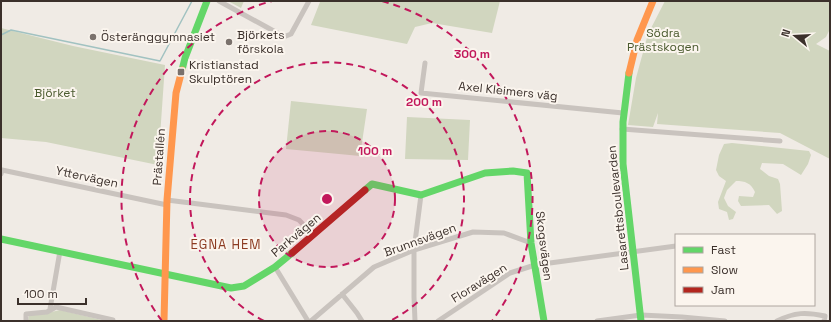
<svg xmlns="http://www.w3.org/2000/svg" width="831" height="322" viewBox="0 0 831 322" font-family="'Space Grotesk',sans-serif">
<rect width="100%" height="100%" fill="#f0ebe5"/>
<path fill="#d1d6bf" d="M228,1H244L241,8Z
M317,1H500L492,33L432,23L415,27L407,44L311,25L320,2Z
M665,1H830V29L826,37L816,44L830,51V159L780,133L657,124L658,113L653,127L628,125L636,78L648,34Z
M1,28L73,46L165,65L158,165L46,142L1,138Z
M291,101L367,109L360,156L286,149Z
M407,117L470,120L468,160L405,159Z
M732,143L809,151L811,155L808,164L801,175L783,164L762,163L760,169L769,176L778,179L780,184L782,211L777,214L769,205L741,206L738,201L739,196L753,197L755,192C751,183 745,181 736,181L727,190L724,198L728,206L736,212L733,219L729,220L727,212L719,209L718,202L726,181L719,176L716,170L719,155L724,144Z
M60,310L106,321H28L29,315L47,313Z"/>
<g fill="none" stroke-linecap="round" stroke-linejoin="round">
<path stroke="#a1c2c1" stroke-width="1.5" d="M1,35L11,30L160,61L192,1"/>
<path stroke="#c9c3be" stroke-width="5" d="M219,1L281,35L286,36L291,34L309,1
M425,63L421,93L623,113
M622,129L780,141
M1,174L2,170L167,205
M167,200L286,215L299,220L313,235
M275,267L308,321
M342,294L357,313L362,321
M50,309L60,251
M26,321V314L47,312L56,307L113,320V321
M311,321L374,267L414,250L473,232L504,233L531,243
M415,321L414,297V250L421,195
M438,321L510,273L535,265L676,246
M597,321L641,315L682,317L725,321
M777,321C795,312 806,312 825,316L824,321"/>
<path stroke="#63d668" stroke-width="7" d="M182,70L185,58L207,1
M629,73L623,122V164L641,321
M365,190L372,184L421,195L485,173L513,171L527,173L531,243L544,321
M1,239L231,288L244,286L275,267L292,253"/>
<path stroke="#ff974d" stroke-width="7" d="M629,73L637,40L653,1
M164,321L167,200L176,93L182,70"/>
<path stroke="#b3261e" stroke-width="7" d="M292,253L365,190"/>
</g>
<circle cx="327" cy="199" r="68" fill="#c2185b" fill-opacity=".12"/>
<g fill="none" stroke="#c2185b" stroke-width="2" stroke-dasharray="7 5">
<circle cx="327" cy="199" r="68"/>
<path d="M264 321A137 137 0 1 1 390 321"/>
<path d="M162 321A205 205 0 0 1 272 1M382 1A205 205 0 0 1 492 321"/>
</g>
<g fill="#7a716c" stroke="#fbf5ee" stroke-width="1.5">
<circle cx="93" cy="37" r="4"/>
<circle cx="229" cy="42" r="4"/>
<rect x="177" y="68" width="8" height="8" rx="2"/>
</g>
<g text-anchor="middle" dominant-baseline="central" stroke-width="4" stroke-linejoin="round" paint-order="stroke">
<g font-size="12" fill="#4a5a2e" stroke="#fbf5ee">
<text x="663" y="33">Södra<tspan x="663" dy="14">Prästskogen</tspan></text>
<text x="55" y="93">Björket</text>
</g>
<g font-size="12" fill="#3b302b" stroke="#fbf5ee" text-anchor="start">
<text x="237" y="35">Björkets<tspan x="237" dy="14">förskola</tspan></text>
<text x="101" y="37">Österänggymnasiet</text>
<text x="189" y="65">Kristianstad<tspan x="189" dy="14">Skulptören</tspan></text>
</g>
<g font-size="12" fill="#3b302b" stroke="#fbf5ee">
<text transform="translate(508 91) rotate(6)">Axel Kleimers väg</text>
<text transform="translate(159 157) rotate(-86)">Prästallén</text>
<text transform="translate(87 177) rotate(12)">Yttervägen</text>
<text transform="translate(618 208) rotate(-96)">Lasarettsboulevarden</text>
<text transform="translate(296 235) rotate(-40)">Parkvägen</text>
<text transform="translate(420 240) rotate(-20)">Brunnsvägen</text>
<text transform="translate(544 246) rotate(83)">Skogsvägen</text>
<text transform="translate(479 283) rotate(-32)">Floravägen</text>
</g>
<g font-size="13" letter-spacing="1" fill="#8c3b22" stroke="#fbf5ee">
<text x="226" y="244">EGNA HEM</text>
</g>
</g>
<circle cx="327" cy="199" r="6" fill="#c2185b" stroke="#fbf5ee" stroke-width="2"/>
<g font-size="12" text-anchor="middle" font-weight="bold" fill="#c2185b" stroke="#fbf5ee" stroke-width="4" stroke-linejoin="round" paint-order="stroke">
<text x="472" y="58">300 m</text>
<text x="424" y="106">200 m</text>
<text x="375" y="155">100 m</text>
</g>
<rect width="831" height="322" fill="none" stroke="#3b302b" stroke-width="4"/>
<rect x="675" y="234" width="140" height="72" fill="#fbf5ee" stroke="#aea6a0"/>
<rect x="683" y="247" width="20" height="6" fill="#63d668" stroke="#aea6a0"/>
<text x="711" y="254" font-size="12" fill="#3b302b">Fast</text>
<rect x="683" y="267" width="20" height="6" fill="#ff974d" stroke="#aea6a0"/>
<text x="711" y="274" font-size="12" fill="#3b302b">Slow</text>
<rect x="683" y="287" width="20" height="6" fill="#b3261e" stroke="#aea6a0"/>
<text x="711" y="294" font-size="12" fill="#3b302b">Jam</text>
<g transform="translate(795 36) rotate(288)" stroke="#fbf5ee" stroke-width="3" paint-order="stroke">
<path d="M0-3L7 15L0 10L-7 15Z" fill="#3b302b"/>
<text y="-6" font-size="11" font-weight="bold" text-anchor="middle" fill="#3b302b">N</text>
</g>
<path d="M18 298v6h68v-6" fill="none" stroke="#3b302b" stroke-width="2"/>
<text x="24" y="298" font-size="12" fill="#3b302b" stroke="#fbf5ee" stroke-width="3" paint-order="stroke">100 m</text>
</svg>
